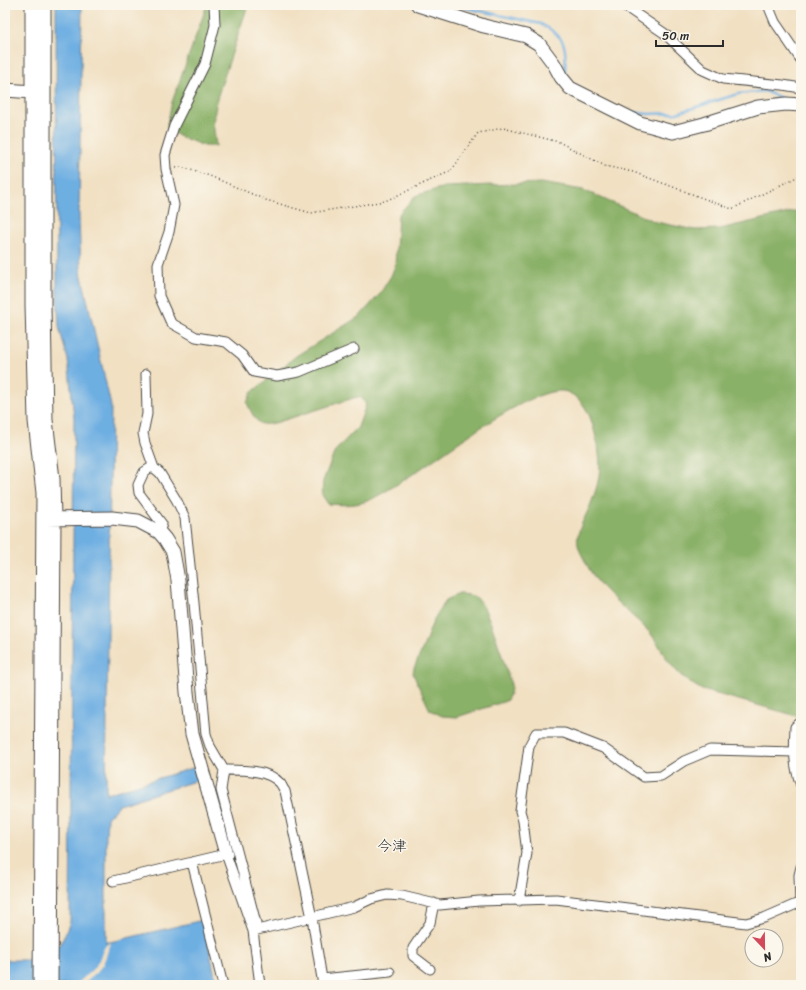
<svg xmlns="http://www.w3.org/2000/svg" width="806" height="990" viewBox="0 0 806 990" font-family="Sriracha,'Klee One',sans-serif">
<rect width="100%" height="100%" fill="#fbf7ec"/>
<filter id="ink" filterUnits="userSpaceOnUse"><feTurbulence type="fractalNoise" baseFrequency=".025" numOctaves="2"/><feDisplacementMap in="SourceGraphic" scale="8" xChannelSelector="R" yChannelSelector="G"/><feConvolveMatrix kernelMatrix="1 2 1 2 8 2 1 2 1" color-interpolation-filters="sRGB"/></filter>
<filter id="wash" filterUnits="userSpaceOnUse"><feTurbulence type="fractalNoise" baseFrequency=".012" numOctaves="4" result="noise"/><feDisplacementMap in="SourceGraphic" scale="16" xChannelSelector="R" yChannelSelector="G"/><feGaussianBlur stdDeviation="0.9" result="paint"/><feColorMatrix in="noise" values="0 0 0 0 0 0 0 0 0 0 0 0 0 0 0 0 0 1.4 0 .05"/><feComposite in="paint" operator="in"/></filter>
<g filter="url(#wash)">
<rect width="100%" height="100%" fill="#f1e0c2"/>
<path fill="#8ab167" stroke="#5a6e49" d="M207,5H248L218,95L213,122L216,146H204L179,136L168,129L167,125L172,102Z
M541,183L583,190L656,222L695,230L720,229L801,210V717L702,690C692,684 681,677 674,668C665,658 660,645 651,634C628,609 598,591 584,559C580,552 576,544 578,535C580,526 586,515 590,506C603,474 602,459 593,426C589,412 582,398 567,392C537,381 438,458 410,476C398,484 385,492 372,499C358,506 343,505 328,504L322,495L323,481L335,451L358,427L366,405L362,398L357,397L275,423C272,423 266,425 262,424C255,422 250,409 247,403L251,393L296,356L360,316L379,295L391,276L395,266L398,215L415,196L444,187Z
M459,594C465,594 472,595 477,598C489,608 505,667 511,684C511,691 510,696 506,701L457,717L442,716L430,710L417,683L413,673L414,668L422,650L434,619L446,600Z"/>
<path fill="#6eafe2" stroke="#4c6d86" d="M56,5H82L79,217L81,272L111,406L106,794L196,767L201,779L119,805L107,818L106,835V943L203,920L217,985H5V960H27L61,944L70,922L74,418L68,360L59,327L57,294Z"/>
<path fill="#f1e0c2" d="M111,943L103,964L97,972L83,985H76L94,968L98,962L106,944Z"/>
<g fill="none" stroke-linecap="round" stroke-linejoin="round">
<path stroke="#6eafe2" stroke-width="2.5" d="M453,5L541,24C568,38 566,46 565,75
M631,112L648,114L677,113L738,94L765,91L783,99"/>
</g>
</g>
<g filter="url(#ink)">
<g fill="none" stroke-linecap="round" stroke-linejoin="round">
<g stroke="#494642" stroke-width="11">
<path id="street" d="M214,5L215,25L205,64L174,126L165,155L166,169L174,205L169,232L158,264L159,296L171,323L196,337L226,342L242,355L254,372L277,376L299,372L354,349
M623,5L664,33L703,70L723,79L783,85L801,88
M768,5L775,22L801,60
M146,374L147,414L143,433L145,443L154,468
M159,532L162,524L139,493L138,485L144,472L150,468H154L160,473L177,501L185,518L194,603L206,734L210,746L224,770L221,790L256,923
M801,722L795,727C794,747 793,766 801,785
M224,770C241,770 267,769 280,783C282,785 283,789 285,791L312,918L323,985
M192,862L223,985
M113,881L226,854L253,931L354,907L371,899L387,895L402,896L440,905L479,901L556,899L746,923L764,918L801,902
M519,901L527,853L523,821L520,811L529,746L536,733H564L603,748L644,777L661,776L684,761L710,750L794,752
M800,903L799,875L801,867
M253,931L260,985
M430,969L413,956V948L430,923L434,903
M322,979L390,972"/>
</g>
<g stroke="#494642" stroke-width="15">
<path id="secondary" d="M32,5V305L35,421L43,493L40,985
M44,5V305L46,420L53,479L54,519L51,985
M418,5L484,26L526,36L539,44L554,64L561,77L570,88L640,123L673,132L704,124L758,107L786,104L801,105
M5,90L33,92
M46,519L112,518L138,521L159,532L165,539L173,552L178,580L187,692L192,734L226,854"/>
</g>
<path stroke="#494642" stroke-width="1.5" stroke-dasharray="1 3" stroke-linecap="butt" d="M176,168L181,167L210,176L266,200L311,213L385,201L451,171L478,133L503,128L559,142L605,166L633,172L732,209L801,175"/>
<use href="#street" stroke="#fff" stroke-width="9"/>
<use href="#secondary" stroke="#fff" stroke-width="13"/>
</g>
</g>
<g text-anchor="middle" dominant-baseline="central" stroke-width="3" stroke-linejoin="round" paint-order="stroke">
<g font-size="15" fill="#2b2b2b" stroke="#fbf7ec">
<text x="392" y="846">今津</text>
</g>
</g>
<rect width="806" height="990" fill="none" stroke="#fbf7ec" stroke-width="20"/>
<g transform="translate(764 948) rotate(158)"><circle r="19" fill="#fbf7ec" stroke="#a8a59f"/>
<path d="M0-3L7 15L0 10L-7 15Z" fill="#d1495b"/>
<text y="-6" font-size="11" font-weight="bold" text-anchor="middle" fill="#2b2b2b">N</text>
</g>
<path d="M656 40v6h67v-6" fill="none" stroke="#2b2b2b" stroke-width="2"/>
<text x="662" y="40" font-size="12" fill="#2b2b2b" stroke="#fbf7ec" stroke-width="3" paint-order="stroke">50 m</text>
</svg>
